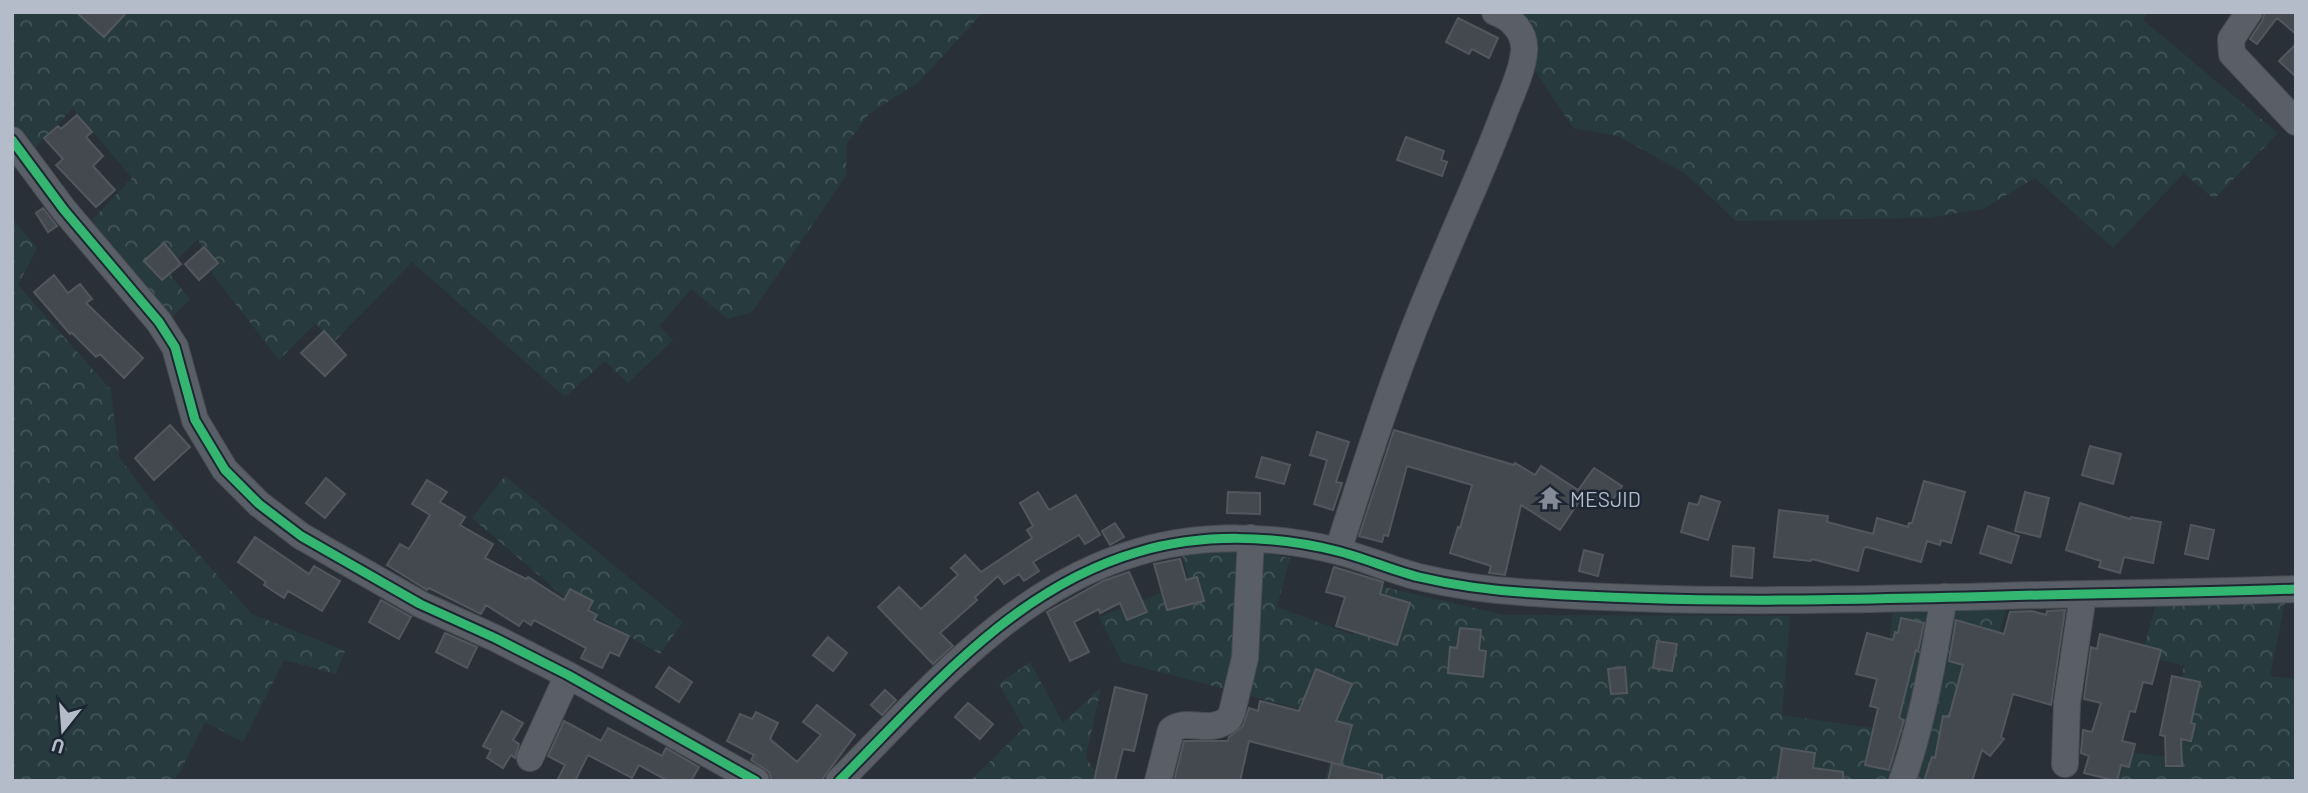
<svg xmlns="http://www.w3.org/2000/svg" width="2308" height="793" viewBox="0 0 2308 793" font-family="Barlow,sans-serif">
<defs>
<pattern id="forest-crowns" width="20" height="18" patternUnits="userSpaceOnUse" patternTransform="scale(1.75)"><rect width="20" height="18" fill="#273a3e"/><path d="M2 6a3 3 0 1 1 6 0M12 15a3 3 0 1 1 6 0" fill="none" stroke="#445559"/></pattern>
</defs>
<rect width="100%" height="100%" fill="#2a3038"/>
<path fill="url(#forest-crowns)" d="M12,12H983L919,82L870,113L847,143L846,176L752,312L728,319L691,289L659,326L673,340L628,383L605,361L565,397L412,262L335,341L315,324L279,360L214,276L198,239L166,270L190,299L172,317L91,221L132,178L73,108L12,172Z
M1489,12H2148L2143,20L2278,133L2214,199L2184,173L2113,248L2035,178L1983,209L1927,218L1736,221L1686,174L1618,136L1573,128L1533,68Z
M12,219L37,248L18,285L111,390L119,457L159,510L252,614L345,651L336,674L284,660L243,742L205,722L180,772L172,781H12Z
M505,476L683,622L660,654L570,602L472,518Z
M1238,548L1290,558L1277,607L1353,635L1375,585L1505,615L1790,616L1782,715L1878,729L1893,610H2006L1958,781H1325L1339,719L1122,662L1099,617L1190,582L1181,552Z
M2286,598L2270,676L2296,679V781H2106L2107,749L2166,757L2184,666L2142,654L2157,601Z
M1030,662L1063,723L1101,687L1086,757L1098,776V781H970L1024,728L999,684Z"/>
<path fill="#444950" stroke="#52575f" stroke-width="2" d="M76,12H127L104,37Z
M2265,12H2296V34L2277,18L2257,44L2250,39L2262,21Z
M1458,18L1498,38L1489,58L1472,49L1469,54L1446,42Z
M2296,44V77L2279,61Z
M77,115L92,132L86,137L103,156L93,166L115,190L96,207L56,165L63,159L44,138L58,126L61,129Z
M1406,137L1444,151L1441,160L1447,162L1442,176L1397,160Z
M43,208L57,226L48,232L36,213Z
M164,243L181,264L162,280L144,261Z
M204,247L218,263L199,280L185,264Z
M54,275L68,293L80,284L92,299L86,303L143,358L124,378L100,354L96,357L71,332L70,334L34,292Z
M324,331L346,355L325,376L301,353Z
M170,425L190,447L154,480L135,458Z
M1394,430L1514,465L1515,463L1535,475L1541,466L1584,494L1560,530L1521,505L1505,575L1489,573L1491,566L1450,553L1458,527L1460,528L1472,485L1407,466L1388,536L1384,535L1382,542L1359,536Z
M1317,432L1349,442L1336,482L1342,483L1333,510L1314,504L1327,460L1310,455Z
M2090,446L2121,454L2113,484L2082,475Z
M1262,457L1290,465L1284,484L1256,477Z
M1594,468L1622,486L1607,508L1579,489Z
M326,478L345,494L325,518L306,503Z
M427,480L447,492L440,502L465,517L460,525L493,544L485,558L526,579L528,577L564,600L570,589L593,601L588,610L597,615L594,620L629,636L619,656L610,652L602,668L581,658L586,648L534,620L531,625L523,620L519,626L486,605L481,614L429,588L427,590L387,565L400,544L409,549L430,515L412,504Z
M1924,481L1965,492L1951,543L1941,540L1940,545L1927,541L1921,562L1867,547L1864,548L1858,571L1812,559L1811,561L1774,557L1779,510L1828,516L1827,522L1873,534L1877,518L1908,527L1909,523H1912Z
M1038,492L1049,510L1076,495L1100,535L1085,544L1079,535L1033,562L1039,571L1024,581L1019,574L1004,584L998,576L975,597L977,600L940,633L953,646L933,664L878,607L899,587L921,609L958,575L951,568L965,555L981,572L1032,538L1027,530L1033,526L1020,503Z
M1228,492L1260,493V514L1227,513Z
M2025,492L2049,498L2040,537L2015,531Z
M1701,496L1720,502L1708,540L1681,532L1689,503L1698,505Z
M2080,503L2130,519L2131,517L2161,522L2153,563L2124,557L2120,573L2099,567L2101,561L2066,550Z
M1115,523L1124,537L1110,545L1102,531Z
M2191,525L2214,530L2208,559L2185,554Z
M1988,526L2019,536L2011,563L1980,553Z
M255,537L309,574L314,566L340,581L322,611L288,591L284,598L264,585L266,582L238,562Z
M1733,546L1754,548L1752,578L1731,576Z
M1584,550L1603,555L1598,576L1579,571Z
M1180,559L1186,580L1197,577L1204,601L1167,610L1154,564Z
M1334,567L1383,582L1380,594L1410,603L1397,645L1336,626L1345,597L1326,592Z
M1129,572L1147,612L1127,620L1120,603L1100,613L1099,609L1074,622L1089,652L1070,661L1047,612L1103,581Z
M381,600L411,617L399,639L369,622Z
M2065,610L2051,705L2013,694L2001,737L2004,739L1990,756L1982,750L1972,781H1924L1932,757L1935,758L1943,716L1949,717L1963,665L1949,661L1956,620L2004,634L2010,612L2032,611L2046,615L2047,611Z
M1901,618L1924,623L1918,651L1916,650L1899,718L1904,720L1889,770L1865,765L1878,708L1870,706L1877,679L1856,674L1867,633L1893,640L1895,632L1898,633Z
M1460,628L1481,630L1479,650L1486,651L1483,677L1448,673L1450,647L1457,648Z
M445,633L477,647L467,668L436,652Z
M2100,634L2161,650L2152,684L2143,682L2135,712L2130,711L2122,741L2135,744L2129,767L2121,765L2117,781L2084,773L2089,756L2081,753L2083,730L2092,732L2101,703L2084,699L2091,647L2097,649Z
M828,637L847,653L833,671L813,655Z
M1657,641L1677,644L1672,671L1653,668Z
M669,667L692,682L679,702L656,687Z
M1625,667L1627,693L1611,694L1608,669Z
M1316,669L1352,684L1336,721L1352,725L1341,765L1249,741L1240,781H1174L1184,741H1228L1229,737L1243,726L1249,708L1258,711L1260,701L1299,711Z
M2172,676L2200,682L2191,723L2195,724L2191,741L2181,739L2182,766H2166L2165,736L2160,735Z
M1115,687L1147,695L1134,751L1123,749L1115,781H1094Z
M885,690L896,700L882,715L871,705Z
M968,703L993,724L980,739L955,717Z
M817,705L855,735L821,781H772L769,772L751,760L754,755L727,741L740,714L752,719L756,712L778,723L770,739L797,762L821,735L803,722Z
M502,711L523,723L513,740L519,744L515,758L511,755L503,768L487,758L491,750L483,746Z
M564,721L601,741L608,728L662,756L666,748L699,767L691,781H668L639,765L632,778L588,755L575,781H557L565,765L548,756Z
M1782,748L1815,753L1813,768L1843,772V781H1777Z
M1332,763L1382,775V781H1328Z"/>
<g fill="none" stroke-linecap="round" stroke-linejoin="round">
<g stroke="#484c53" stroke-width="28">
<path id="minor" d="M2249,12L2231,39L2232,54L2296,122
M12,140L64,210L159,322L175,347L195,420L225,470L259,504L301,536L420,604L495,638L568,675L756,781
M1338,551C1367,460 1396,368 1434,280C1457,224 1483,169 1504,113C1511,94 1522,73 1524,52C1526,33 1512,18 1495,12
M530,758L568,675
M2065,764L2067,703L2083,595
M839,781C928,692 1013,588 1138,552C1202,533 1273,535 1337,551C1365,558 1391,570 1419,577C1457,586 1496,591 1534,593C1689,604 1845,600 2001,596C2099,593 2197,593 2296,589
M1158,781L1171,730C1188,717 1209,735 1229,719L1232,712L1245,658L1251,538
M1902,781C1923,721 1933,660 1944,597"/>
</g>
<use href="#minor" stroke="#5a5e66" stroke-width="26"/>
<g stroke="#1d2633" stroke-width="13">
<path id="cycleway" d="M12,140L64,210L159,322L175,347L195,420L225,470L259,504L301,536L420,604L495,638L568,675L756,781
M839,781C928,692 1013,588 1138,552C1202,533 1273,535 1337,551C1365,558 1391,570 1419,577C1457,586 1496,591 1534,593C1689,604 1845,600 2001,596C2099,593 2197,593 2296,589"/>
</g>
<use href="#cycleway" stroke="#33b770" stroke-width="9"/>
</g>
<defs>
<g id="temple-bare" transform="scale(1.89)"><path d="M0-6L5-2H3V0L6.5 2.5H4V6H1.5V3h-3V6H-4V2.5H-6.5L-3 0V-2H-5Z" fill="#848b96" stroke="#1d2633" stroke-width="2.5" paint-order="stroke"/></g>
</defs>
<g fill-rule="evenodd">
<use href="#temple-bare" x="1550" y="498"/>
</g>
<g text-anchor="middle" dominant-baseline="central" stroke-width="5" stroke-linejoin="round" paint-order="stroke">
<g font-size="21" fill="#b4bcc9" stroke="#1d2633" text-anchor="start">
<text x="1570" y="498">MESJID</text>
</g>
</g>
<rect width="2308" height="793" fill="none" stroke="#b4bcc9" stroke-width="28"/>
<g transform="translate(63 730) rotate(197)" stroke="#1d2633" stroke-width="5" paint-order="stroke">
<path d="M0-5L12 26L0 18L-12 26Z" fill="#b4bcc9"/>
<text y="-10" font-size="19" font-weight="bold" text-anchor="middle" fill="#b4bcc9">U</text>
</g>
</svg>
